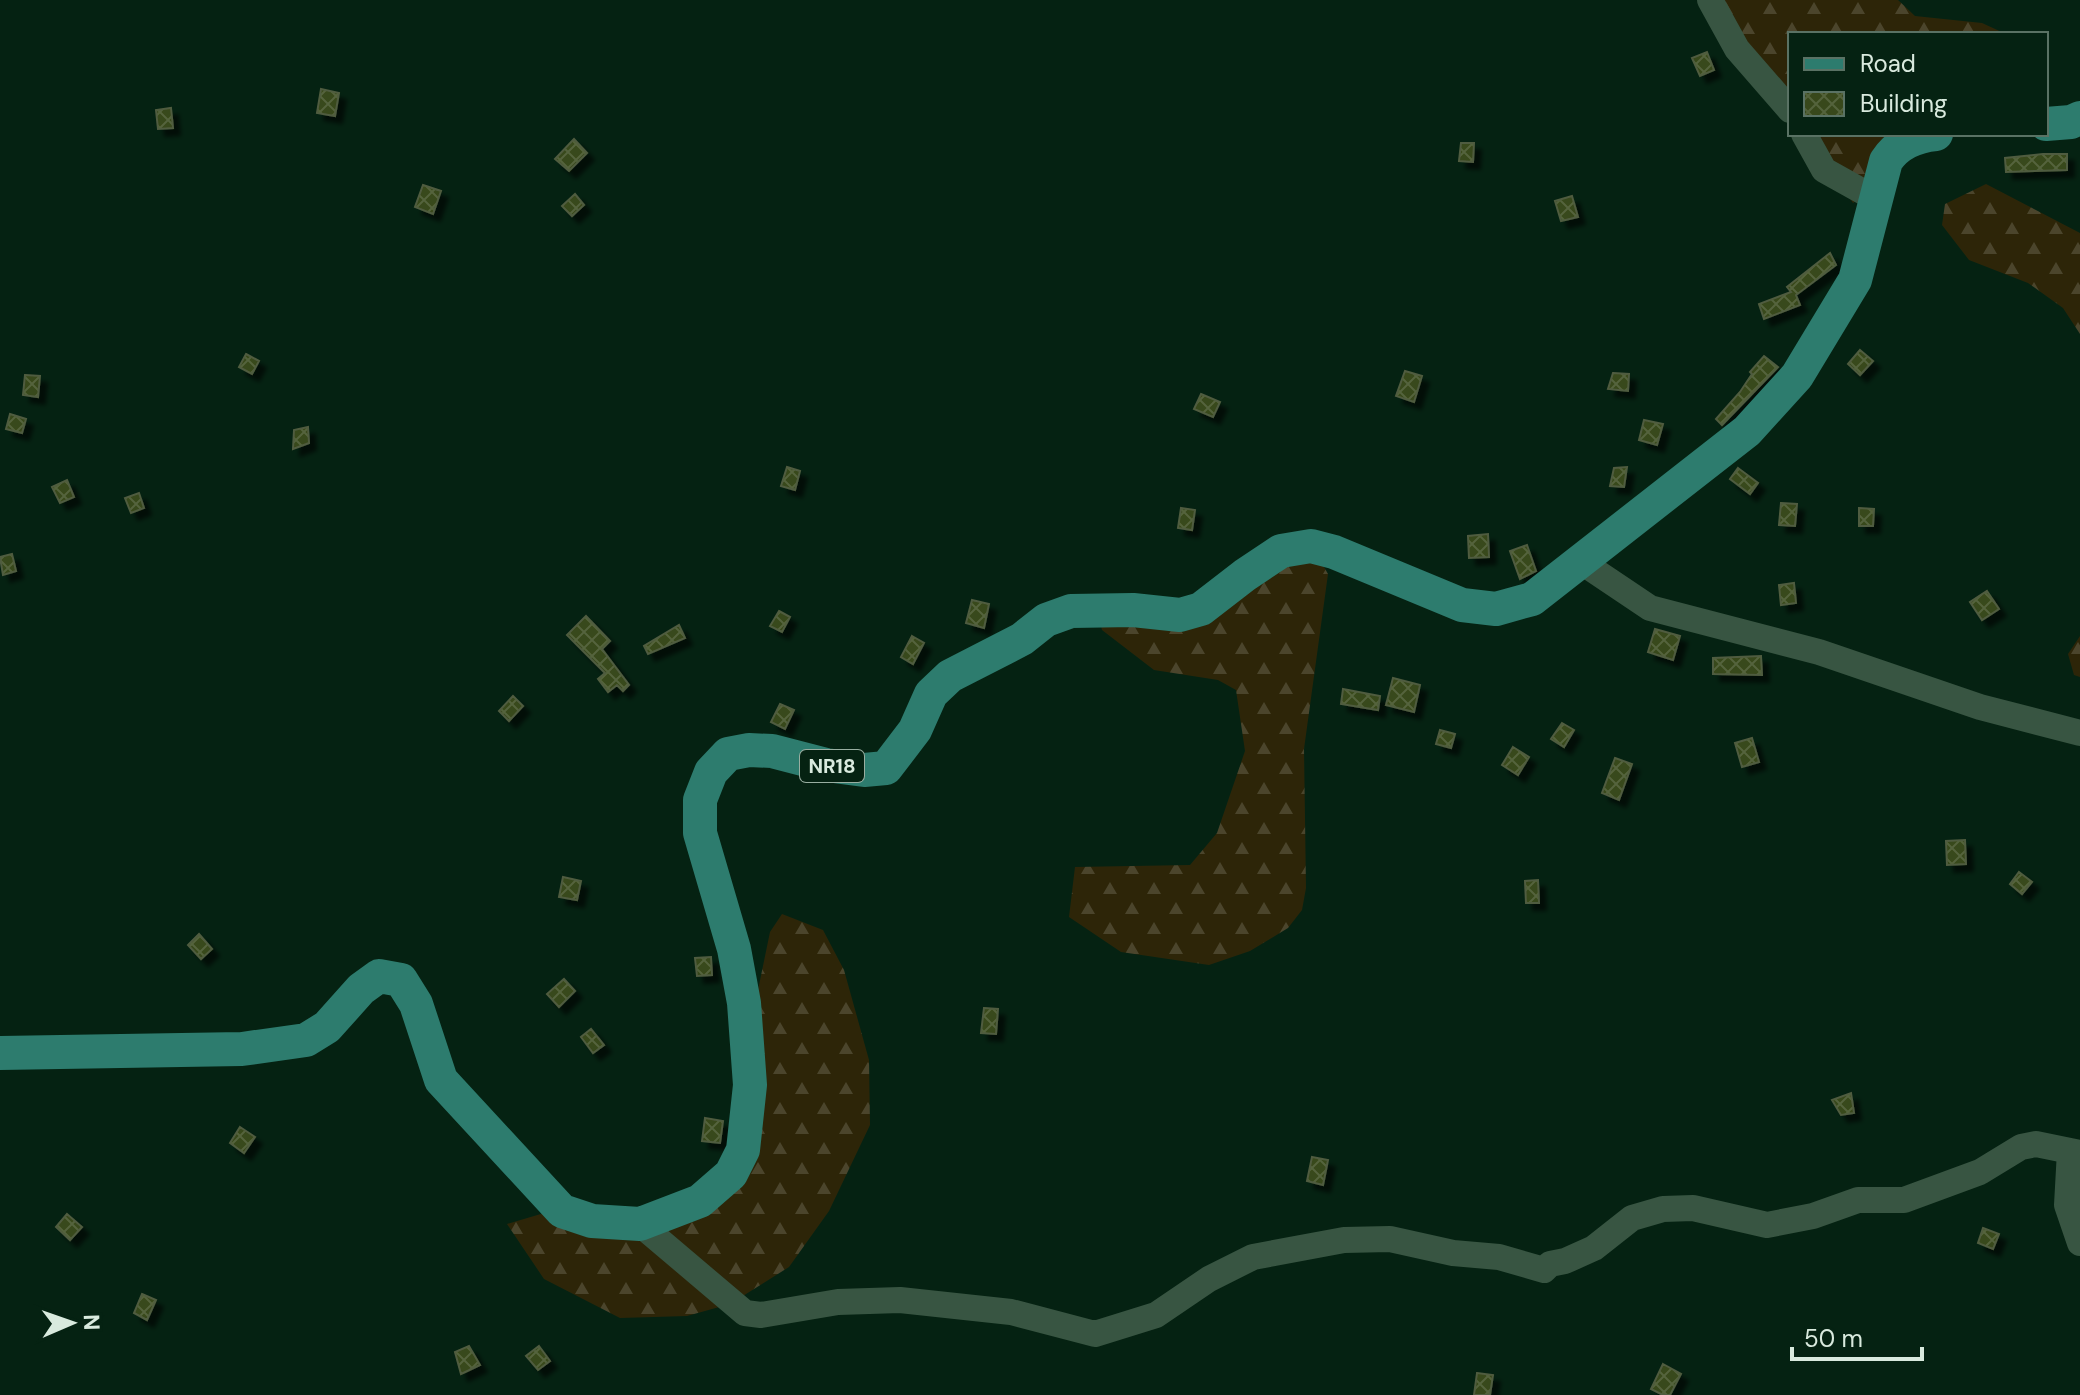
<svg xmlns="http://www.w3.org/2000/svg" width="2080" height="1395" viewBox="0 0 2080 1395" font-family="'DM Sans',sans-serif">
<defs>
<pattern id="forest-firs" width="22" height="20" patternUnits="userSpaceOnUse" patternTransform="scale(2)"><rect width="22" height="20" fill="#2d2508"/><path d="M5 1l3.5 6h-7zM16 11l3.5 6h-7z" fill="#4b452c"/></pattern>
<pattern id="building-cross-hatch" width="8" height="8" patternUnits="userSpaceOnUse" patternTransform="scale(2)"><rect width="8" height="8" fill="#38481b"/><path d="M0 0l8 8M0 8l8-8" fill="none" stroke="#54633c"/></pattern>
<filter id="shadow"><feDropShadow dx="7" dy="7" stdDeviation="2" flood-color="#0009"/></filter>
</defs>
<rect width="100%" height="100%" fill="#052212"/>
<path fill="url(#forest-firs)" d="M1717,0H1898L1915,16L1982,23L2006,34H1790V109Z
M1807,134H1888L1874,168L1879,188L1853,203Z
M1986,184L2080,233V334L2063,308L2028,283L1969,260L1942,225L1945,204Z
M1316,553L1328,574L1304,749L1306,888L1302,910L1288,928L1250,951L1209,965L1121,952L1069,917L1075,867L1190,865L1217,833L1245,751L1236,690L1218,680L1154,670L1102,630L1097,608L1161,607L1263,577Z
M2080,636V677L2074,675L2068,654Z
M782,914L823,930L844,970L869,1060L870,1125L829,1211L789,1267L730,1304L687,1316L620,1318L544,1279L507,1224L561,1208L646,1225L731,1163L757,995L770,932Z"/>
<path fill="url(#building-cross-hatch)" stroke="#505c3f" stroke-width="2" filter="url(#shadow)" d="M1707,52L1714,70L1700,76L1692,58Z
M321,89L339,93L335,116L317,113Z
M171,108L173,128L158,129L156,110Z
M574,139L587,153L569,171L555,159Z
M1461,143H1474L1473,162L1459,161Z
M2043,154H2067V170L2006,172L2005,158Z
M423,185L441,191L433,214L415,207Z
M575,194L584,205L572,216L562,206Z
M1572,196L1578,217L1561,221L1555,201Z
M1830,253L1836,265L1796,295L1800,305L1764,319L1759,304L1791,292L1787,287Z
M1860,350L1873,361L1860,375L1848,364Z
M246,354L259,361L252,374L239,367Z
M1764,356L1778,367L1722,425L1716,419L1740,392L1752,374L1750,372Z
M1405,371L1422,376L1414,402L1396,396Z
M1613,373L1629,374L1628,391L1608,389Z
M25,375L40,376L38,397L23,395Z
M1201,394L1220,402L1213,417L1194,409Z
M10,414L26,419L22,433L6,429Z
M1644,420L1663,424L1657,445L1639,440Z
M308,427L309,443L293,449L294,430Z
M787,467L800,471L795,490L781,486Z
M1627,467L1624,487L1610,486L1614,468Z
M1738,468L1758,483L1750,494L1730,479Z
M67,480L74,497L60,503L52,487Z
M139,493L144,508L131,513L125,498Z
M1781,503L1797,504L1795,526L1779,525Z
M1181,508L1195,510L1192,530L1178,528Z
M1859,508L1874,509L1873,526H1859Z
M1488,534L1489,557L1469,558L1468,536Z
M1527,545L1536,571L1520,579L1510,551Z
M12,554L16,571L3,575L0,557Z
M1794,583L1796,603L1781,605L1779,585Z
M1987,591L1999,609L1982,620L1970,602Z
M972,600L989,604L984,628L966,623Z
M779,611L790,617L782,632L770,626Z
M586,616L610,641L602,649L629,685L623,691L617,685L608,692L598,679L605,673L567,635Z
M679,625L685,638L648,654L644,646Z
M1655,629L1680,636L1673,660L1648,652Z
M912,636L924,643L913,664L901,657Z
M1761,656L1762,675L1713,674V658Z
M1393,678L1420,685L1414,712L1386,705Z
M1343,689L1380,696L1378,710L1341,704Z
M513,696L523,706L509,721L499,711Z
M780,704L794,710L785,729L771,722Z
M1562,723L1574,730L1564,747L1551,739Z
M1440,730L1455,734L1451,748L1436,744Z
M1752,738L1759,762L1742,767L1735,743Z
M1513,747L1529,757L1518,775L1502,765Z
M1615,758L1632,764L1619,800L1602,793Z
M1965,840L1966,864L1947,865L1946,841Z
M2019,872L2032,882L2022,894L2010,884Z
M563,877L581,881L577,900L559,897Z
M1538,880L1539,903H1526L1525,881Z
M199,934L212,949L201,959L188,945Z
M711,957L712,975L697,976L695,958Z
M564,979L575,991L559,1007L547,994Z
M984,1008L998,1009L996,1034L981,1033Z
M591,1029L604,1045L593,1053L581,1037Z
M1851,1093L1854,1113L1841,1115L1832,1100Z
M705,1118L723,1121L720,1143L702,1141Z
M240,1127L255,1137L244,1153L230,1143Z
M1312,1157L1328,1160L1323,1185L1307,1181Z
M67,1214L82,1227L70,1240L56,1227Z
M1983,1228L1999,1234L1993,1249L1978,1243Z
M142,1294L156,1300L147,1320L134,1313Z
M469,1346L480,1365L461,1374L455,1352Z
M539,1346L550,1361L538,1370L526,1356Z
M1663,1364L1681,1374L1670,1395H1663L1651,1389Z
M1477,1373L1493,1375L1490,1395H1474Z"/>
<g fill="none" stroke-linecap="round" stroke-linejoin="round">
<path stroke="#385542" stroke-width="26" d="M1710,0L1737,49L1790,110
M1804,134L1824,170L1876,199
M1580,561L1650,608L1819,652L1980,707L2080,733
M2070,1151L2067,1205L2080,1243
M640,1224L745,1313L761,1315L838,1302L900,1300L1011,1312L1095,1334L1156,1315L1209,1279L1253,1257L1344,1240L1390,1239L1453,1253L1499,1257L1544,1270L1550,1264L1565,1261L1594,1248L1632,1218L1663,1209L1693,1208L1767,1225L1813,1216L1858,1200H1904L1980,1172L2021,1147L2036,1144L2080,1153"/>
<path stroke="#2d7c6e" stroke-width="34" d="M2046,124L2071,122L2080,118
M0,1053L242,1049L306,1040L327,1027L361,989L379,976L401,980L416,1004L441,1080L562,1211L592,1221L640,1224L700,1201L731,1174L743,1150L750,1085L744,1003L734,949L700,833V800L711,772L728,754L749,750L772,751L826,765L864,770L886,768L915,730L931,694L950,676L1022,639L1046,620L1071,611L1133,610L1180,615L1201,609L1245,575L1281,551L1311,546L1334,552L1462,605L1496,609L1532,599L1747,431L1797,376L1855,280L1886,161C1897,144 1915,136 1936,134"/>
</g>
<g text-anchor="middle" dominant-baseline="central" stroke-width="7" stroke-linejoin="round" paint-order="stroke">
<rect fill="#052212" stroke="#99aea1" stroke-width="2" x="800" y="750" width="64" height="32" rx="6"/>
<g font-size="20" font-weight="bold" fill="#d9eade">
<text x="832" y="766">NR18</text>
</g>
</g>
<rect x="1788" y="32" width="260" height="104" fill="#052212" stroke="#5a7264" stroke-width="2"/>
<rect x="1804" y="58" width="40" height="12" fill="#2d7c6e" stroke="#5a7264" stroke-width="2"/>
<text x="1860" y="72" font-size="24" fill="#d9eade">Road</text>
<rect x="1804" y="92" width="40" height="24" fill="url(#building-cross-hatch)" stroke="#5a7264" stroke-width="2"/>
<text x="1860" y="112" font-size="24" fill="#d9eade">Building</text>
<g transform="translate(72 1323) rotate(88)" stroke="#052212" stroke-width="6" paint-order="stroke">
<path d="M0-6L14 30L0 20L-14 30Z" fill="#d9eade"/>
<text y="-12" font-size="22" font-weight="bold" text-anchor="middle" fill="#d9eade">N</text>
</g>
<path d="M1792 1347v12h130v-12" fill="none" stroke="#d9eade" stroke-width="4"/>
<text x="1804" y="1347" font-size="24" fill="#d9eade" stroke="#052212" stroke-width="6" paint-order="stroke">50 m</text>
</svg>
